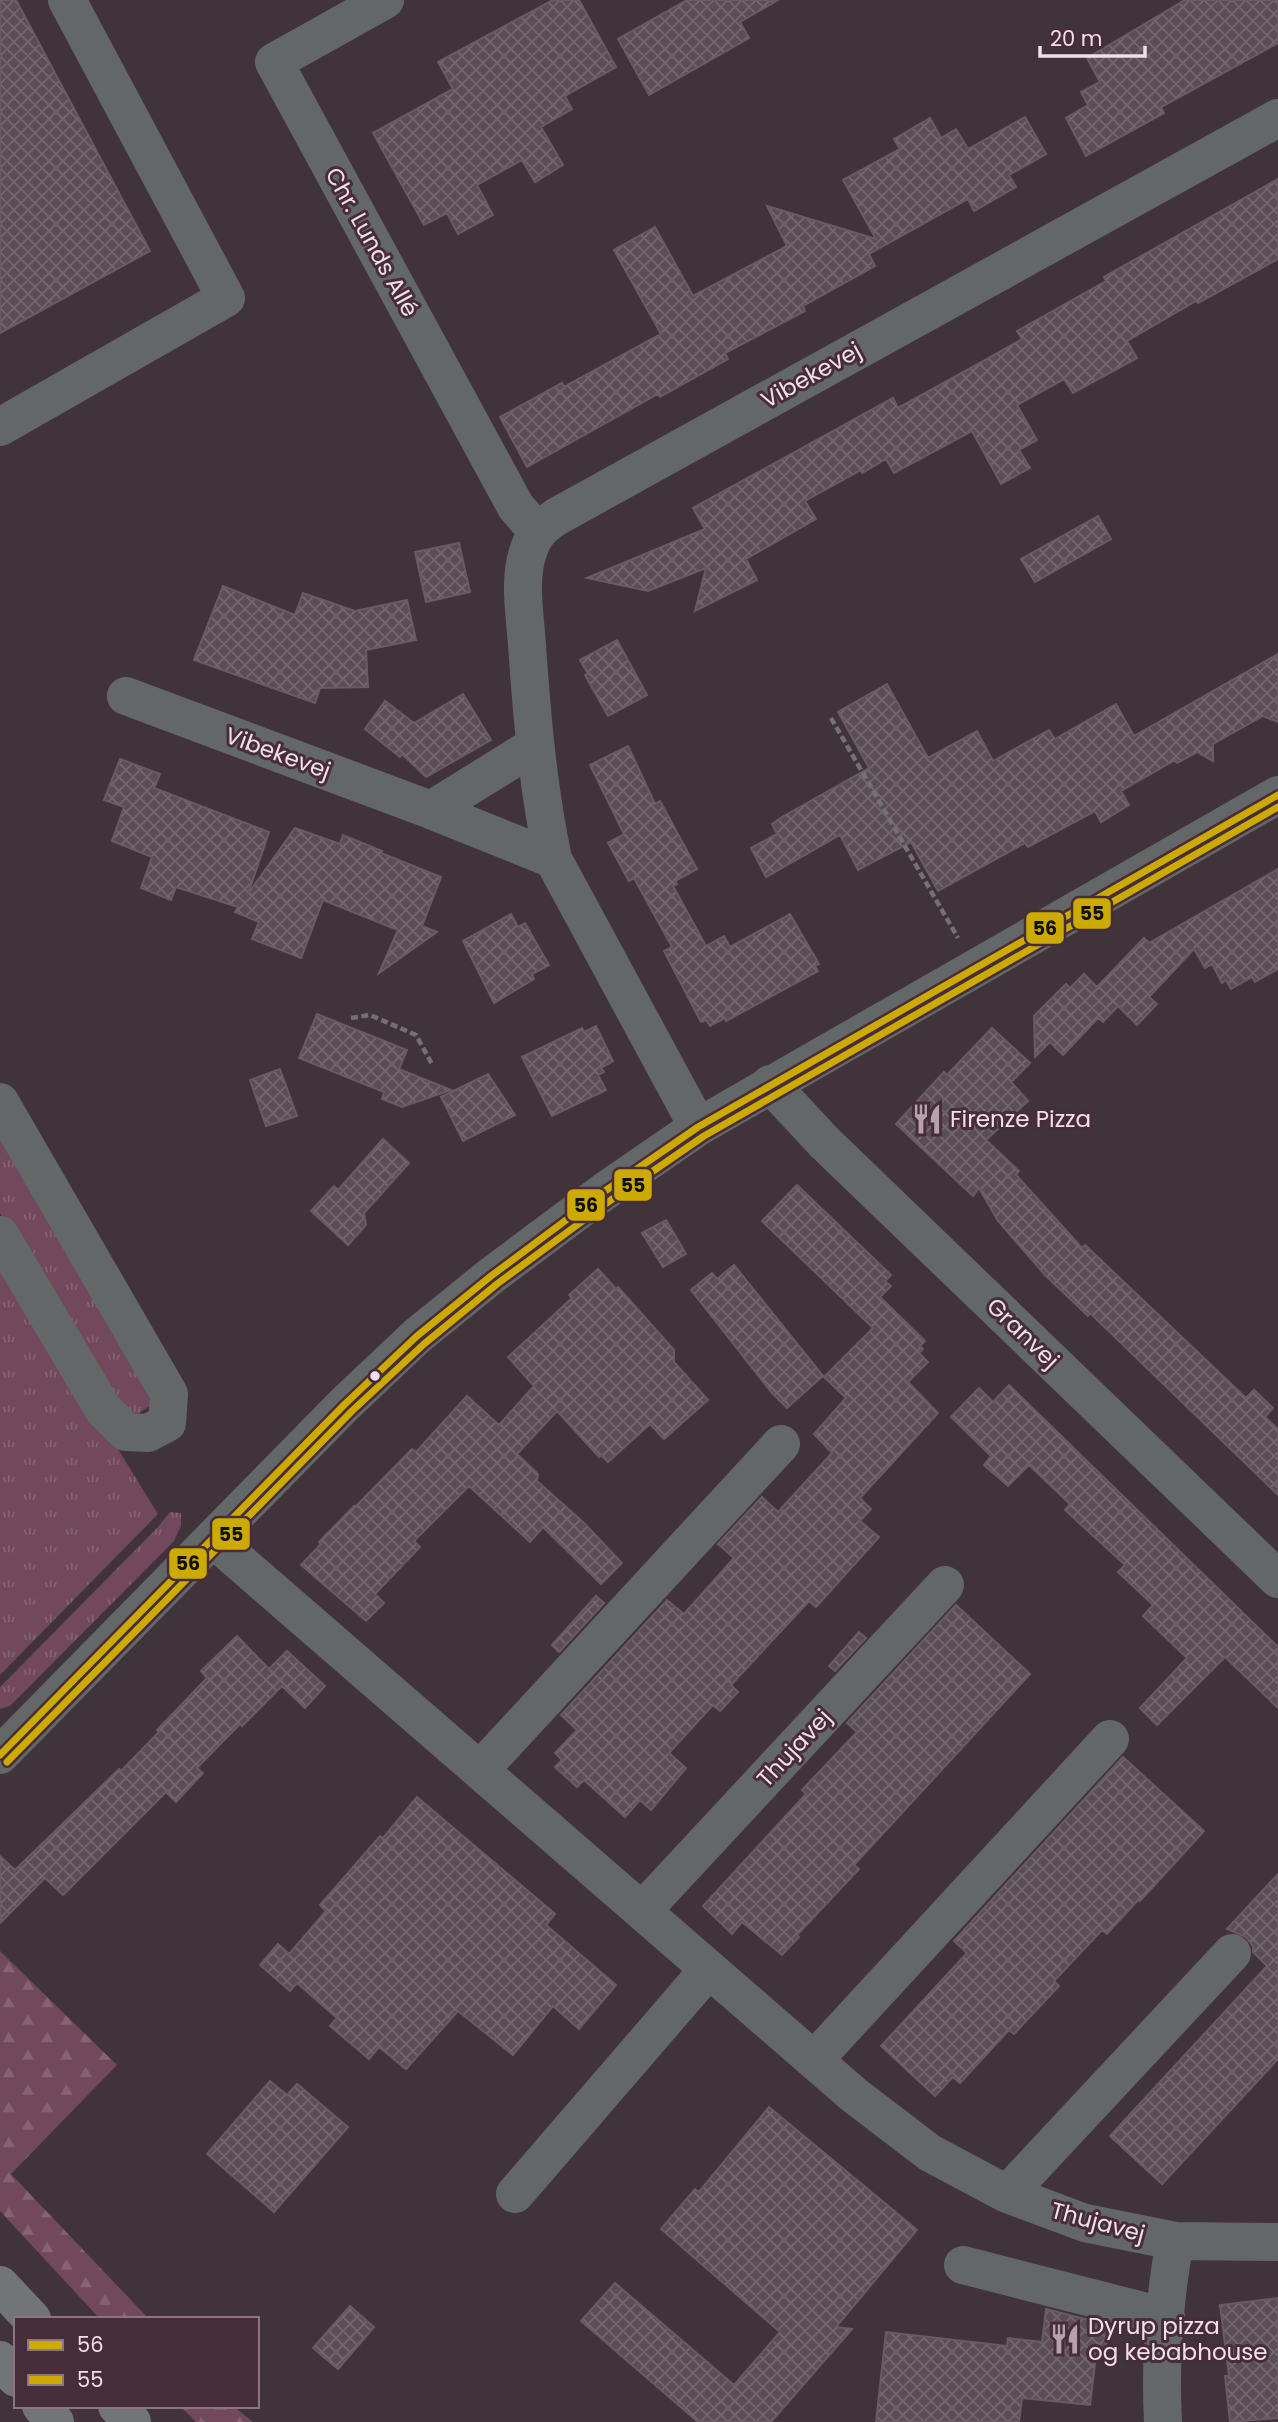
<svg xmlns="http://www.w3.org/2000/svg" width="1278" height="2422" viewBox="0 0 1278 2422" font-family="Poppins,sans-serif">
<defs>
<pattern id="grass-tufts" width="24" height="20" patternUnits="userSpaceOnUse" patternTransform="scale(1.75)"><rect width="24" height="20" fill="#71485c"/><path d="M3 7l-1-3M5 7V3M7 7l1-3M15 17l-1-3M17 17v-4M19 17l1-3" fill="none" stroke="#866273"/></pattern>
<pattern id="forest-firs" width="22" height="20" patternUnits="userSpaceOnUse" patternTransform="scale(1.75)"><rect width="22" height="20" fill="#71485c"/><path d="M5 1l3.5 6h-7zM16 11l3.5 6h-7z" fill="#866273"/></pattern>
<pattern id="building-cross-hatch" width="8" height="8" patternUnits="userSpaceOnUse" patternTransform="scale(1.75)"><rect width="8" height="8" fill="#5a4e54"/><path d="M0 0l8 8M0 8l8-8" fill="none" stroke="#72676d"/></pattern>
</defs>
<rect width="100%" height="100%" fill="#41333a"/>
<path fill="url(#grass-tufts)" d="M0,1137L133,1366L152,1404L134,1417L123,1405L47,1292L0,1213Z
M0,1258L158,1514L0,1675Z
M170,1512L181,1513V1526L174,1541L10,1706L0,1709V1687L157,1528Z"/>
<path fill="url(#forest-firs)" d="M0,1951L117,2065L11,2174L149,2319H100L0,2211Z
M180,2406H233L253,2422H196Z"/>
<path fill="url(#building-cross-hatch)" stroke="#685c62" stroke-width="2" d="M0,0H16L150,251L0,333Z
M553,0H579L616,67L565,96L572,109L541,127L563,165L535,182L522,160L477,185L493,215L458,234L447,213L424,225L373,133L453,89L438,62Z
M687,0H778L740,22L749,38L649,95L618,39Z
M1185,0H1278V43L1161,107L1164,113L1086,156L1066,118L1088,105L1081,92L1100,82L1087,58Z
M1025,117L1046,154L1009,175L1016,187L974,211L968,199L869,254L875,266L803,306L805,311L725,353L728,359L660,397L658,394L527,467L500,417L562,383L564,387L661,334L614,250L655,227L693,296L787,246L767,206L876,239L843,180L900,149L894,139L930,118L941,138L956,129L968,149Z
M1278,179V259L1198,303L1196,301L1127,341L1137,358L1073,393L1064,379L1017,405L1037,440L1019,450L1030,468L1001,484L972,431L894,473L886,459L862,473L861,470L805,501L816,519L746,559L757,580L695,611L706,568L648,591L587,578L705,529L693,508L893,398L898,408L987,359L1022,339L1017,331L1106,281L1104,277Z
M1098,516L1111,539L1035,582L1021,559Z
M459,543L470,592L426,602L415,552Z
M223,586L295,615L303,593L355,611L407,600L416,640L366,650L368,687L320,688L315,703L194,660Z
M617,640L647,695L608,716L585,675L588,674L580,660Z
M1278,654V722L1263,716L1213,744V761L1197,752L1177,763L1175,760L1121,791L1129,805L1101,822L1095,811L1028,847L1025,843L938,891L911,842L858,870L840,835L766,877L751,848L777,834L772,824L782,817L869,768L838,712L887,684L928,758L977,731L993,761L1049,730L1055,739L1116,704L1134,736Z
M463,694L491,740L426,777L402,754L400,757L365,729L385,701L414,723Z
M628,746L655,804L660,801L697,869L675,881L677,884L673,886L706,946L724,936L730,947L790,914L819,964L815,966L818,971L726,1021L725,1018L710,1026L706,1020L701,1022L664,951L672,947L634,878L629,881L608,843L624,834L590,765Z
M120,759L160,774L154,788L269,832L248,894L295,828L340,844L343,835L382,851L381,853L441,877L422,926L437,932L379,973L398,930L323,900L301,958L252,939L259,922L235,912L238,907L176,887L171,900L141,888L152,857L112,841L124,807L104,800Z
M1278,869V969L1255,982L1252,977L1231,989L1226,980L1222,983L1212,964L1205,968L1194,949L1149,997L1157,1004L1137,1025L1118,1006L1103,1022L1098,1018L1063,1055L1050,1042L1035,1057L1034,1016L1066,984L1070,988L1084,974L1097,987L1144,938L1149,943Z
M511,914L518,927L525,923L549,965L532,974L534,979L494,1003L463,941Z
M317,1014L407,1050L399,1069L451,1090L402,1107L382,1099L384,1092L299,1058Z
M596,1026L613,1061L601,1068L604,1072L598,1075L606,1090L552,1116L522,1057L582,1028L584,1032Z
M992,1028L1030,1063L1011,1082L1028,1101L986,1140L1019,1171L1016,1175L1082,1248L1085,1245L1246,1398L1254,1390L1273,1408L1265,1417L1278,1429V1495L1090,1313L1088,1316L1045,1275L998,1221L979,1188L973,1196L896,1124L944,1072L947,1075Z
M280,1069L297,1116L266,1126L250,1080Z
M488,1074L515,1115L463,1141L441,1097Z
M383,1139L409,1163L364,1213L366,1225L348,1245L311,1211L334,1186L338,1190Z
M797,1185L891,1275L885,1281L891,1286L880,1297L925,1341L920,1346L923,1349L919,1353L928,1362L908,1382L938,1413L860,1498L871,1509L860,1521L879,1537L816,1607L809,1601L731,1685L738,1692L720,1711L713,1705L669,1753L686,1768L651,1810L640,1800L625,1817L584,1780L577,1787L555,1767L562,1760L555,1753L577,1730L561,1715L667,1600L684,1614L734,1558L718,1544L762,1497L778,1512L832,1453L814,1434L846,1398L824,1377L873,1328L762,1221Z
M666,1220L686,1254L663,1267L642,1233Z
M734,1265L823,1376L787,1408L772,1393L691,1290L712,1273L717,1279Z
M598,1269L616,1289L618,1287L674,1350V1362L708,1400L664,1439L650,1424L608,1462L601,1455L599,1457L557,1411L517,1454L538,1474L537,1481L584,1523L622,1563L601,1584L543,1527L530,1542L469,1486L414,1541L420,1547L375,1594L384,1603L366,1621L301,1565L321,1544L319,1542L354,1506L355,1507L412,1449L416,1452L467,1396L499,1425L534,1386L508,1357L572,1298L569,1295Z
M1009,1385L1278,1647V1708L1225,1657L1157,1725L1140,1708L1187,1658L1143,1616L1153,1605L1118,1572L1125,1565L1065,1510L1070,1504L1029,1465L1008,1486L984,1465L991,1456L951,1417L979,1388L993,1402Z
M596,1596L604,1603L559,1652L552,1645Z
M956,1605L1030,1674L854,1865L859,1869L797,1935L799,1937L782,1955L742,1922L732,1934L703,1906L806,1794L802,1790L857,1732L847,1723Z
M859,1632L866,1638L835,1671L829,1666Z
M237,1636L269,1669L287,1651L325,1686L305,1708L282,1686L242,1726L240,1724L197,1768L203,1773L176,1802L166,1792L63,1895L45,1878L0,1923V1856L15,1870L119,1769L121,1771L159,1732L157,1730L207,1678L201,1671Z
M1123,1757L1204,1831L1140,1901L1138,1900L1107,1934L1102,1930L1054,1981L1059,1986L1014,2034L1009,2030L960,2083L953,2077L935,2096L881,2046L967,1953L954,1941Z
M417,1797L555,1914L546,1925L616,1985L579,2029L553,2006L513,2055L458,2011L406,2069L379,2047L369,2059L330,2026L337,2018L297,1983L290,1991L260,1965L278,1944L289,1954L326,1911L320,1905L380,1836L383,1838Z
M1278,1874V2059L1162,2184L1110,2136L1267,1966L1253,1952V1946L1246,1937L1227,1929Z
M270,2081L287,2095L297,2084L348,2127L274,2212L207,2154Z
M769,2107L917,2230L836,2327L852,2329L771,2422H698L581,2321L615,2283L734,2385L780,2332L661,2229L695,2189L699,2192Z
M1278,2298V2418L1230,2422L1225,2376H1229L1220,2305Z
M350,2306L374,2327L338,2369L313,2348Z
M1046,2309L1108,2325L1105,2357L1096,2356L1090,2405L1022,2398L1019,2422H876L886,2332L1007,2346L1008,2338L1042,2342Z"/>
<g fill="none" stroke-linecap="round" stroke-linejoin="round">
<path stroke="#737173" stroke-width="4.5" stroke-dasharray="7 3.5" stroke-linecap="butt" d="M831,718L958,938
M351,1018L370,1015L416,1035L433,1066"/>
<path stroke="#646767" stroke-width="38" d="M385,0L274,62L516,507L537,531
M0,427L226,298L67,0
M126,696L431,810L553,859
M431,810L534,746
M770,1084L824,1142L1278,1579
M0,1102L169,1394L167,1423L148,1433L126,1432L103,1409L0,1235
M698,1127L553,859C538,788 532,717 527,645C525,614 518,578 529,549C534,533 543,526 556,517L1278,118
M213,1539L854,2095L930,2153L1007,2194L1085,2223L1175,2241L1278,2242
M0,1755L345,1404L417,1336L491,1276L605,1191L698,1127L1278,795
M480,1770L781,1444
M642,1911L945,1585
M814,2060L1110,1739
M515,2194L709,1969
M1007,2194L1232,1953
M963,2265L1166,2317
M1163,2422C1160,2362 1164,2300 1175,2241"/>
<path stroke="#727576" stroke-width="38" d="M0,2285L32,2319
M0,2360L16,2378
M41,2406L55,2422
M117,2406L132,2422"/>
<g stroke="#472d3a" stroke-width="12">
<path id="bus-1" d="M0,1755L345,1404L417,1336L491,1276L605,1191L698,1127L1278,795"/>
</g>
<g stroke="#472d3a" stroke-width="12">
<path id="bus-2" d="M7,1762L352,1411L424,1344L497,1284L611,1200L704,1136L1278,807"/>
</g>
<use href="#bus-1" stroke="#ca0" stroke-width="7"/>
<use href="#bus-2" stroke="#ca0" stroke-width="7"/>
</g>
<defs>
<g id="restaurant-bare" transform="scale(2.415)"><path d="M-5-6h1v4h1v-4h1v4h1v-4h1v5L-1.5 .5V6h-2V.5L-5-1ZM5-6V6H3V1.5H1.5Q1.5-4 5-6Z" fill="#b4a3ab" stroke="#472d3a" stroke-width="2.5" paint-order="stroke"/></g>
</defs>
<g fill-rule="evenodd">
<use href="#restaurant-bare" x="927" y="1119"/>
<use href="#restaurant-bare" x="1065" y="2339"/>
</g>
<circle fill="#f2e0e8" stroke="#472d3a" stroke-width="2.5" cx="375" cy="1376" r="6"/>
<g text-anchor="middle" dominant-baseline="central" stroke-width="6" stroke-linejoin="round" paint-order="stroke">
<g font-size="23" fill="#f2e0e8" stroke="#472d3a">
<text transform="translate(372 242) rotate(61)">Chr. Lunds Allé</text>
<text transform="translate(811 375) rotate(-29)">Vibekevej</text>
<text transform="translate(278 753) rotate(20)">Vibekevej</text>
<text transform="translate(1023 1333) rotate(44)">Granvej</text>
<text transform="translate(794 1748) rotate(-47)">Thujavej</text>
<text transform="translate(1098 2222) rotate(15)">Thujavej</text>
</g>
<g font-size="23" fill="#f2e0e8" stroke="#472d3a" text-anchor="start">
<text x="950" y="1119">Firenze Pizza</text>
<text x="1088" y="2326">Dyrup pizza<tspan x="1088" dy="26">og kebabhouse</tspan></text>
</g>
</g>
<g stroke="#472d3a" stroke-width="2.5">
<rect x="1072" y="897" width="40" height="33" rx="7" fill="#ca0"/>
<rect x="1025" y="911" width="40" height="34" rx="7" fill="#ca0"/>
<rect x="613" y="1168" width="40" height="34" rx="7" fill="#ca0"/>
<rect x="566" y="1188" width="40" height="34" rx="7" fill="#ca0"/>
<rect x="211" y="1517" width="40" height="34" rx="7" fill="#ca0"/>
<rect x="168" y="1547" width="40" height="33" rx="7" fill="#ca0"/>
</g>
<g font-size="19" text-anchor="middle" font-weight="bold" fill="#111">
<text x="1092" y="920">55</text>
<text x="1045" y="935">56</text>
<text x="633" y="1192">55</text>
<text x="586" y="1212">56</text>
<text x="231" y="1541">55</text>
<text x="188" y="1570">56</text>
</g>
<rect x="14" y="2317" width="245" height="91" fill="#472d3a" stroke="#8b7580" stroke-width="2"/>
<rect x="28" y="2340" width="35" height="10" fill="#ccaa00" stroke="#8b7580" stroke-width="2"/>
<text x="77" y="2352" font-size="21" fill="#f2e0e8">56</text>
<rect x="28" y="2375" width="35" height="10" fill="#ccaa00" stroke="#8b7580" stroke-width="2"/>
<text x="77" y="2387" font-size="21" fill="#f2e0e8">55</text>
<path d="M1040 46v10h105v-10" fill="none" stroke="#f2e0e8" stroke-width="3.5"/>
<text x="1050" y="46" font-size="21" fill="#f2e0e8" stroke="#472d3a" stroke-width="5" paint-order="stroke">20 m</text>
</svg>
